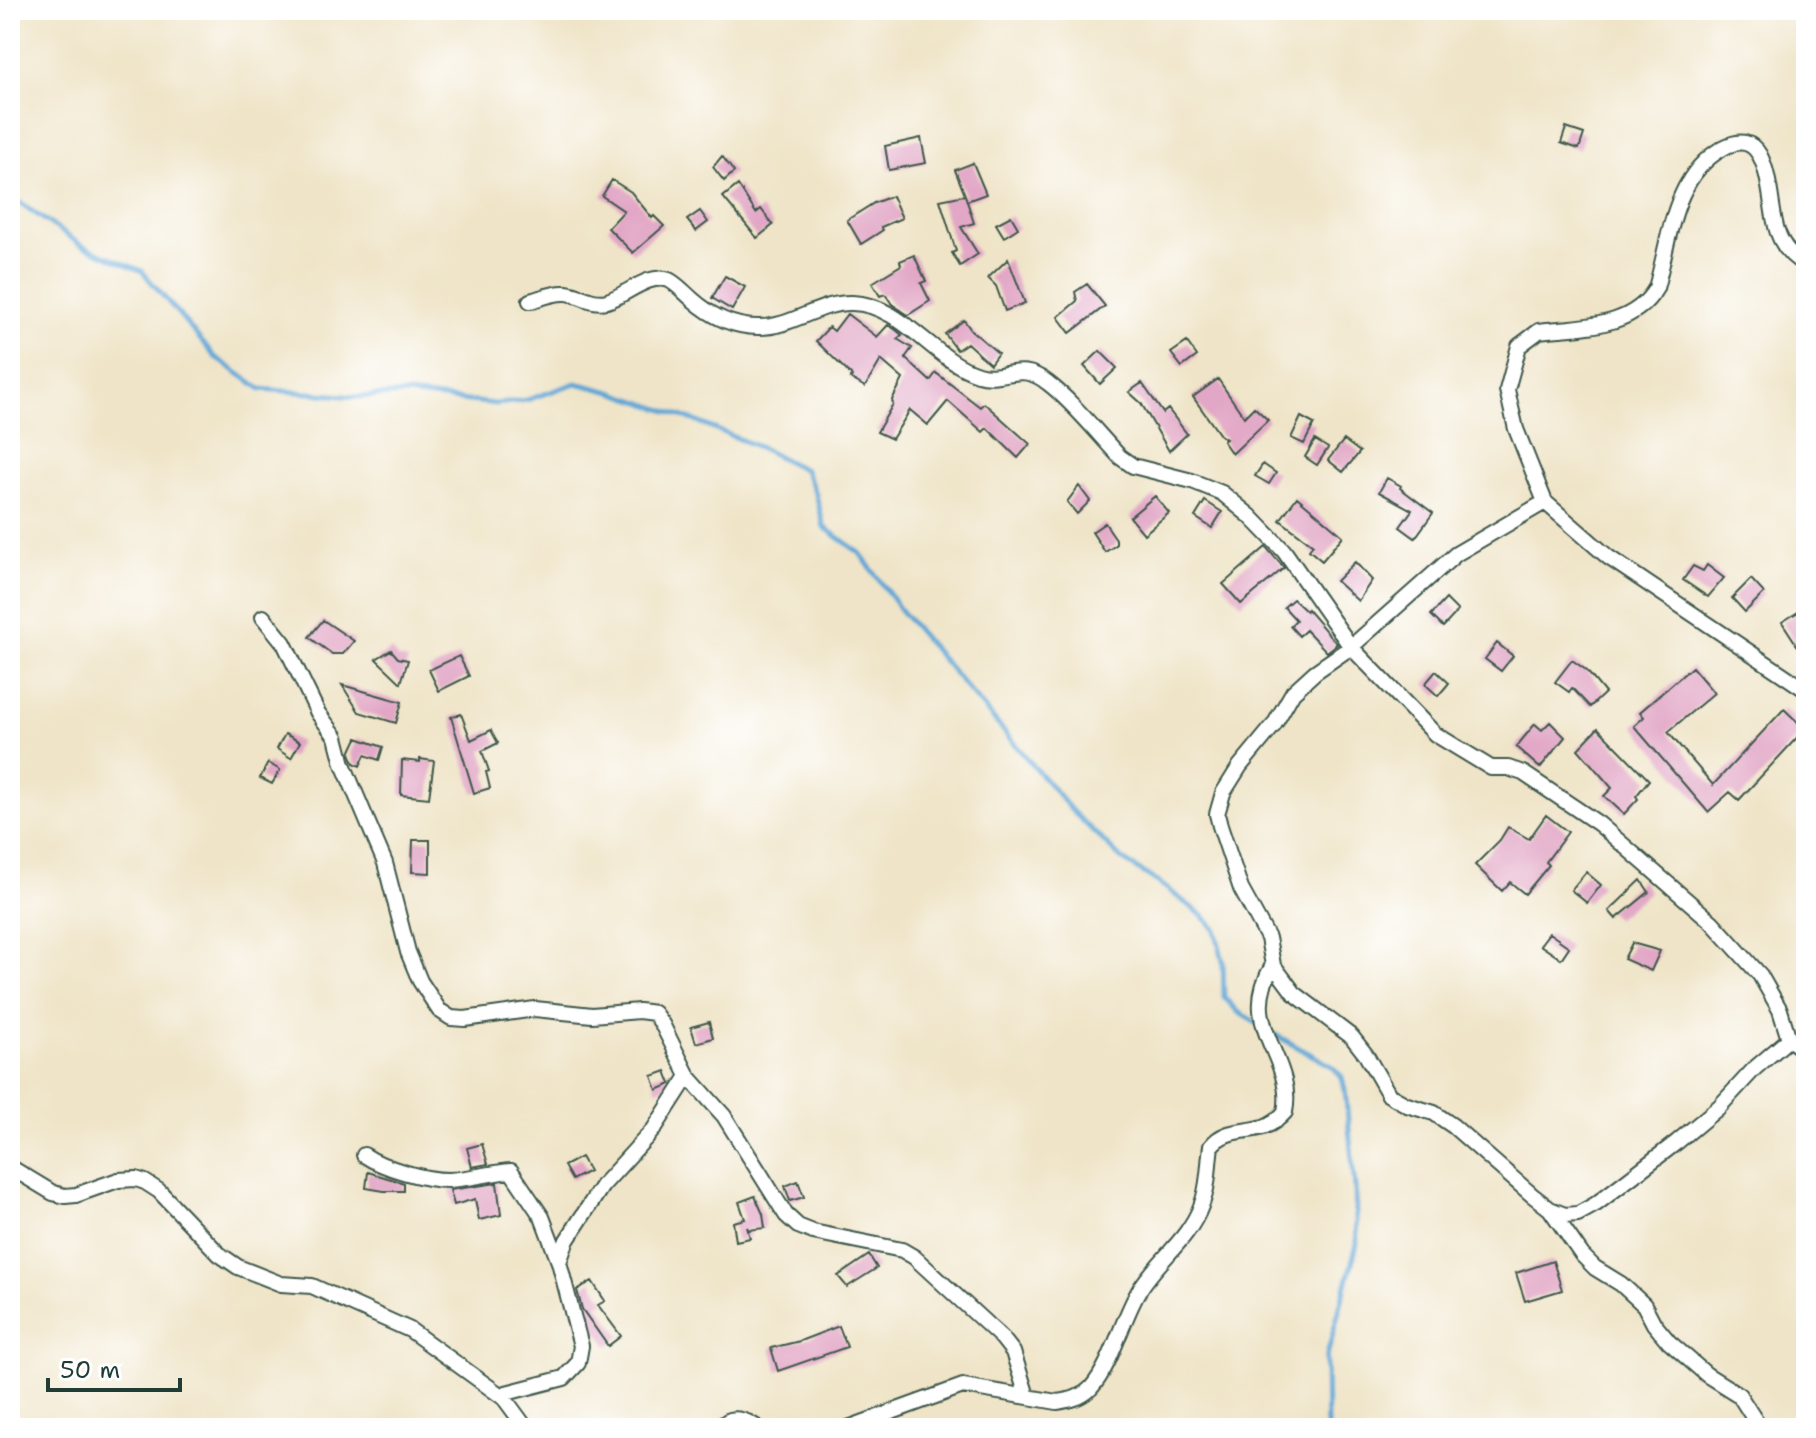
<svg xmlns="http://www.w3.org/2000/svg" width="1816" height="1438" viewBox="0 0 1816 1438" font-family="'Shantell Sans',sans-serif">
<rect width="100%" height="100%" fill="#fff"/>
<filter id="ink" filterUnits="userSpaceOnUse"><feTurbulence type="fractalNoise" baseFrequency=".0125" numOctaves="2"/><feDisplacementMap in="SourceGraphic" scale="16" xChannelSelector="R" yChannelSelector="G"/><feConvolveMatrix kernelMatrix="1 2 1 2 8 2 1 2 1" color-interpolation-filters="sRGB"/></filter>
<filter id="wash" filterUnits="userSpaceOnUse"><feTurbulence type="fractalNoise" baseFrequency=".006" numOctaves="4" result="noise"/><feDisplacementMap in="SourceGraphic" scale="32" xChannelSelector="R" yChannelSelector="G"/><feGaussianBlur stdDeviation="1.8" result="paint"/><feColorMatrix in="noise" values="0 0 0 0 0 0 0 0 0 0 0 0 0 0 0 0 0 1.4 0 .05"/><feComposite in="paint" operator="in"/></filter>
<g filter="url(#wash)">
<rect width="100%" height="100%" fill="#efe4c7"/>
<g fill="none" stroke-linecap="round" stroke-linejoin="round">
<path stroke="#5ea6d5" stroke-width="5" d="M10,196L81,245L142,271L215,357L261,389L357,397L406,394L496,404L527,400L576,383L612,392L693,420L761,448L805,470L816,494L824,527L860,553L901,611L1072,811L1123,860L1158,882L1203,916L1215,929L1223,961L1224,997L1238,1012L1260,1025
M1272,1033L1332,1066L1342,1077L1345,1090L1355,1187L1357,1244L1326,1359L1327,1428"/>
</g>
<g id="blocks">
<path fill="#e2a7c6" d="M1566,128L1584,134L1579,149L1561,143Z
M921,138L926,163L889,170L885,146Z
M722,156L734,172L724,181L713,167Z
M973,163L986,194L967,201L965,195L974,223L961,227L978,254L960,266L952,253L956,251L940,200L965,195L955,170Z
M612,180L631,192L652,218L654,216L664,226L633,253L608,228L624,211L602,196Z
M738,185L756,213L761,209L773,225L757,238L723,197Z
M892,196L902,218L881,227L883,230L861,244L847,220L874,203Z
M700,211L708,222L696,231L687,220Z
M1011,216L1018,228L1004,237L996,224Z
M914,255L926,281L921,283L930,301L908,315L892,304L885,294L880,296L872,283L901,265L900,261Z
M1008,259L1025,303L1005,311L996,286L988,278Z
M725,276L745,287L732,310L712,298Z
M1087,284L1105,306L1070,333L1058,317L1077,301L1075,292Z
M847,314L877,337L888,325L896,330L902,335L897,339L912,348L905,358L930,381L936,373L980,407L984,403L1030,444L1018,458L987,428L983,432L948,401L928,425L910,410L892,439L877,432L893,404L892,400L903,379L881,360L865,387L850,378L852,376L816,341L829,327L834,331Z
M964,320L971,330L998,353L990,364L967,343L957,350L945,334Z
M1187,342L1197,356L1182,367L1171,353Z
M1100,351L1117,368L1100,384L1084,366Z
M1218,379L1244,417L1254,407L1268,420L1232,454L1223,441L1226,439L1220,435L1193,397Z
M1142,383L1163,413L1168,409L1187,434L1169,451L1141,403L1129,392Z
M1301,417L1314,424L1304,444L1291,438Z
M1315,440L1328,448L1317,465L1305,457Z
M1344,440L1360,452L1343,472L1328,460Z
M1263,464L1276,473L1269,484L1255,476Z
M1387,478L1401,486L1400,488L1433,513L1415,538L1400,527L1412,510L1379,492Z
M1079,486L1090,501L1077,514L1067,502Z
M1155,496L1169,513L1144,534L1130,517Z
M1297,497L1343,536L1322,561L1309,550L1313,545L1280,520Z
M1205,501L1222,512L1212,528L1195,517Z
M1105,523L1116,539V545L1105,552L1092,532Z
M1266,547L1284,568L1241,604L1223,584Z
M1355,562L1372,580L1358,601L1336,581Z
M1707,565L1724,578L1708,597L1683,580L1693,566L1703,571Z
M1751,579L1764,593L1745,612L1732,598Z
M1293,599L1306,611L1307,609L1337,644L1327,652L1306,630L1299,636L1290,626L1296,620L1284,607Z
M1446,599L1458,611L1443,627L1431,615Z
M1798,612L1806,624V659L1782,622Z
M323,620L354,641L343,654H332L309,637Z
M1497,643L1513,656L1501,671L1485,659Z
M391,650L398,658L408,660L401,683L376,659Z
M459,656L469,676L439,691L429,670Z
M1572,660L1586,670L1605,693L1590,707L1572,688L1569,692L1555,682Z
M1692,667L1714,693L1668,732L1713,785L1784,709L1805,729L1739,800L1730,792L1708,812L1634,726L1644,717L1640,712Z
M1436,671L1449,683L1438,696L1425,684Z
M342,685L402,702L396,723L359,712Z
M461,714L471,740L491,730L498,743L482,751L489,771L486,772L490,788L474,793L451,717Z
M1550,722L1565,737L1540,768L1516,747L1535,724L1542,730Z
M1598,728L1649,780L1636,796L1638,799L1624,814L1604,796L1612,788L1578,749Z
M285,734L300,742L291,758L277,749Z
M357,738L383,747L379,760L365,755L360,766L354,763L350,753Z
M420,759L434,761L429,798L401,795L402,760L420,762Z
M268,763L280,770L272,784L260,778Z
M1546,815L1568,832L1546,862L1549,865L1525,894L1510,882L1502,891L1475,865L1500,840L1508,827L1529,839Z
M413,840H430V873L412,872Z
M1586,872L1601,885L1587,903L1571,890Z
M1641,880L1649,892L1616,919L1609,911Z
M1549,933L1569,947L1561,959L1540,945Z
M1632,943L1660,951L1651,971L1624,959Z
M709,1022L713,1038L696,1043L691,1027Z
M666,1071L671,1084L657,1090L652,1076Z
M482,1144L488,1164L472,1167L467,1148Z
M581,1157L589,1171L572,1180L564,1166Z
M368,1172L404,1183V1191H384L366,1188Z
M798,1181L804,1197L790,1201L785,1186Z
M497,1183L501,1215L479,1220L475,1199L454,1205L450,1190Z
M755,1196L763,1214L765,1228L749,1230L747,1227L750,1238L736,1241L733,1222L745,1219L739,1202Z
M869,1255L877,1268L847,1287L838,1276Z
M1553,1261L1562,1290L1525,1301L1516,1273Z
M592,1281L605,1301L598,1305L621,1336L608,1346L582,1309L577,1290Z
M839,1326L847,1347L778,1371L771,1348L800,1341Z"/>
</g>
</g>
<g filter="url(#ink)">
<use href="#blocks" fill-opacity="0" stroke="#3e564a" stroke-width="2"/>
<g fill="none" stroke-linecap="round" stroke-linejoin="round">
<g stroke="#3e564a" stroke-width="18">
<path id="street" d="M1806,265C1793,258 1783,247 1778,233C1767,207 1774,120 1723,148C1673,176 1670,238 1656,288C1633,329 1581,326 1539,331L1519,346L1507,390L1516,429L1545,502L1608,557L1806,690
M530,301C541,298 554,292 566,293C580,294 592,305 607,301C625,296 649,272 669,280C677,284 685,293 692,299C711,316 732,327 758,327C791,328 819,302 852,303C902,304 933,360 978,374C1004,382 1020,360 1048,383C1073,402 1098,434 1120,457L1133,466L1192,481L1222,493L1250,516L1284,551L1351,647L1435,734L1491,768H1508L1523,773L1599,824L1712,922L1760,975L1780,1010L1789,1039L1806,1052
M1545,502L1456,554L1351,647L1315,672L1293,692L1274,725L1240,766L1223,793L1217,814L1220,826L1241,889L1268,938L1273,965L1294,993L1352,1037L1366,1055L1389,1095L1407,1105L1434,1113L1453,1126L1532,1195L1550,1209L1565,1215L1578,1214L1596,1204L1677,1142L1719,1107L1755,1068L1789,1039
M263,617L284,643L318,713L336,737L343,764L385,863L408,952L420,981L439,1010L451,1018L465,1019L535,1009L592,1015L639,1011L654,1013L662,1024L688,1076L724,1116L786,1215L798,1226L813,1232L902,1250L914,1257L1002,1338L1013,1352L1027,1396
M364,1155C383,1168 425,1180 448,1180C469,1179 490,1173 511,1171L542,1217L559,1262
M10,1167L53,1193L65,1196L76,1195L118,1180L136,1179L145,1182L159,1191L219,1254L238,1267L281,1284L312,1286L410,1330L504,1398L526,1428
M1550,1209L1582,1255L1595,1268L1621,1284L1644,1305L1654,1324L1669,1342L1707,1375L1739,1395L1760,1428
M504,1398L506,1393L564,1378L578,1363L581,1346L559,1262L567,1240L602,1186L654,1129L688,1076
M720,1428C730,1413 746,1420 758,1428
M848,1428L963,1386L1057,1402C1070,1400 1081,1398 1091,1388C1113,1363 1122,1318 1140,1289C1158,1260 1189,1239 1201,1206C1209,1187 1208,1166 1211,1146C1231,1121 1260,1141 1285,1112C1296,1057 1236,1026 1273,965"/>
</g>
<use href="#street" stroke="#fff" stroke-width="14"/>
</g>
</g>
<rect width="1816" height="1438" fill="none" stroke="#fff" stroke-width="40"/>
<path d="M48 1378v12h132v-12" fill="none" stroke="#1f3d34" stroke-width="4"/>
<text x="60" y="1378" font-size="24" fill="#1f3d34" stroke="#ffffff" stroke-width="6" paint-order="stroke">50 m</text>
</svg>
